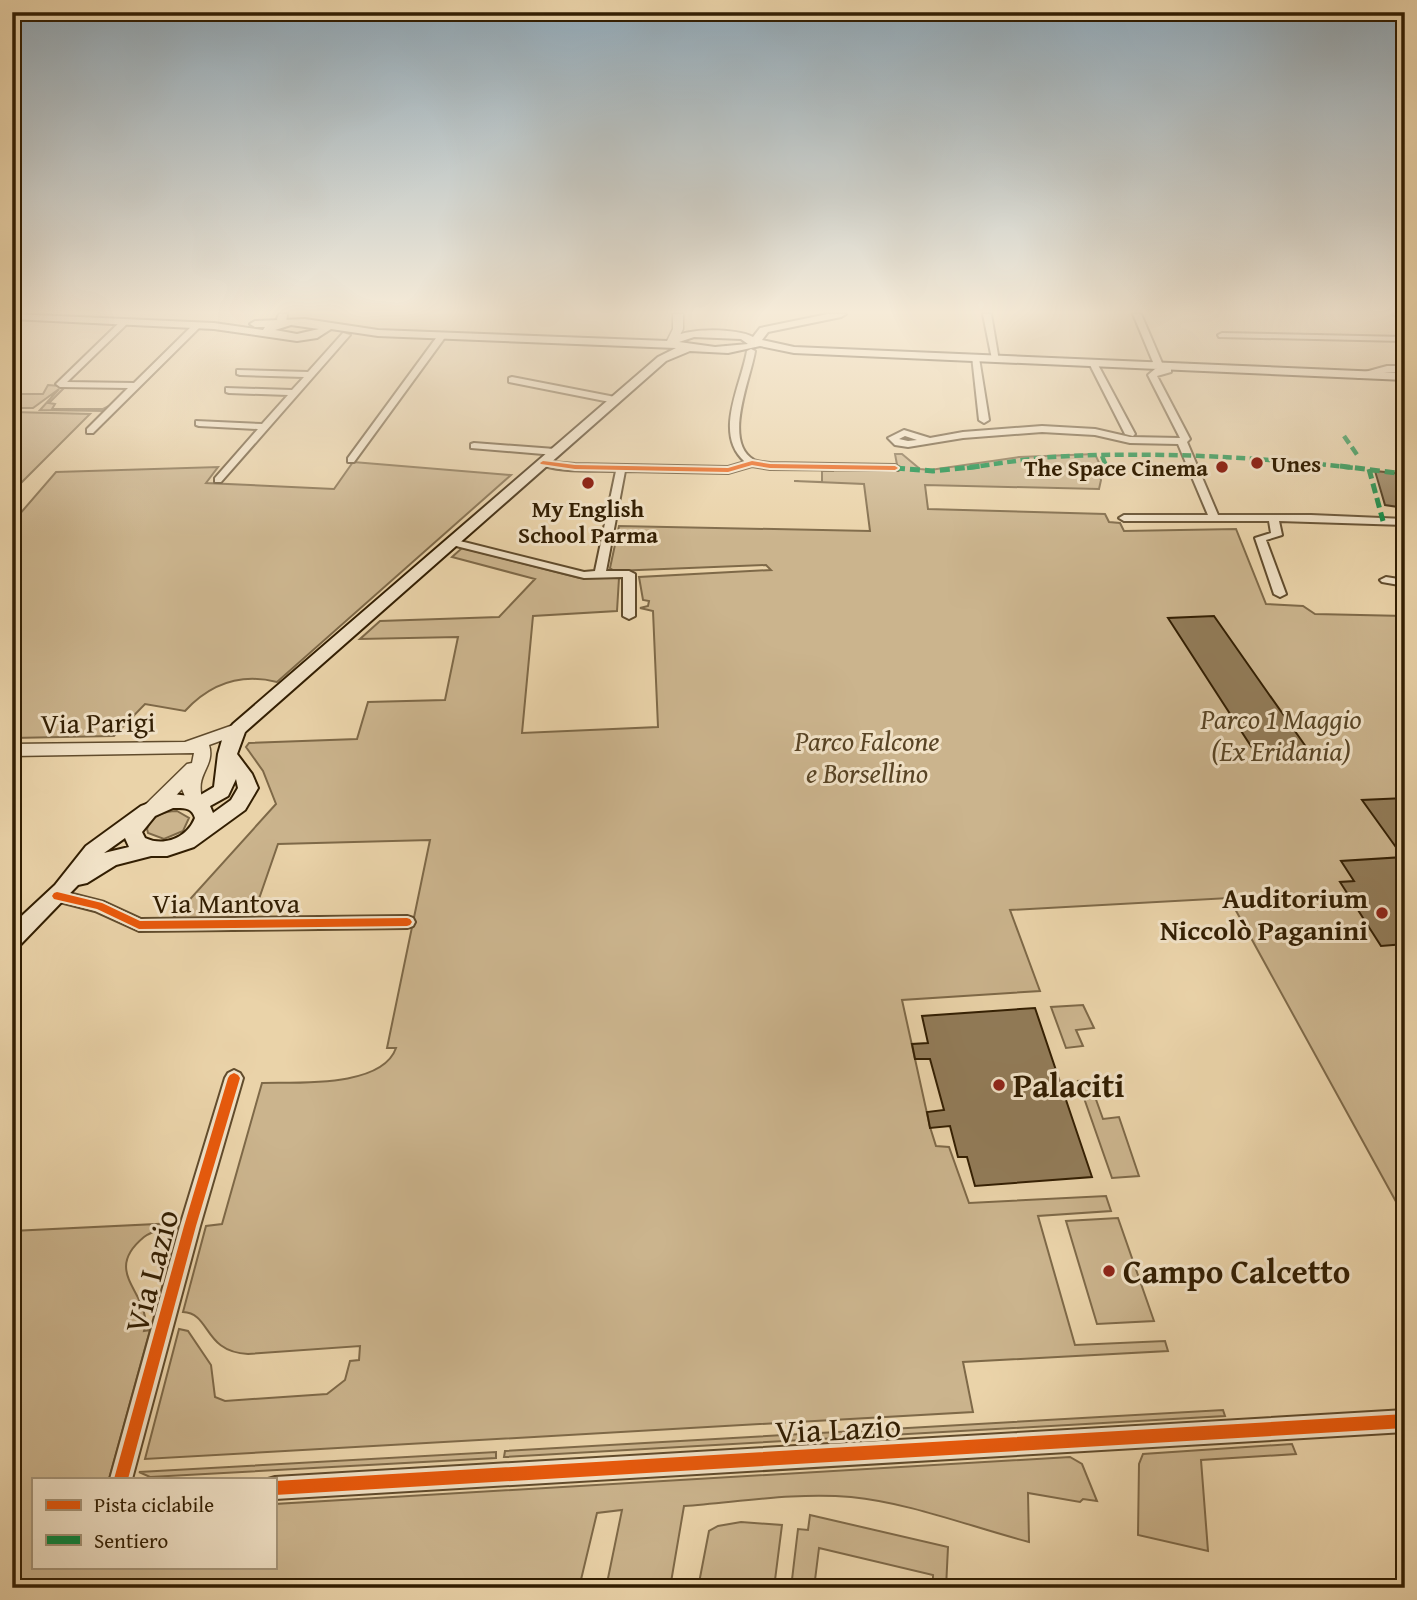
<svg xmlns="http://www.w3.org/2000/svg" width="1417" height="1600" viewBox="0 0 1417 1600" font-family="'Gentium Book Plus',serif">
<rect width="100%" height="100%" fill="#ead3a9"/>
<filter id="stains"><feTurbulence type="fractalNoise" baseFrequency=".00286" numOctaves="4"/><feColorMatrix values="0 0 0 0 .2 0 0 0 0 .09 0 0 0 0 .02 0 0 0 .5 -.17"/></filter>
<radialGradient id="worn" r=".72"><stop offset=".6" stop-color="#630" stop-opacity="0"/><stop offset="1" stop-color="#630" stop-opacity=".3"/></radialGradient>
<path fill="#cbb48d" stroke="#7e6948" stroke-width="2" d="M48,385L73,387L64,388L49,403L55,404L52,409H103L111,405L105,411L40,410L59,389L33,408H12V394H43Z
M12,412L90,414L12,492Z
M895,454H902L920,469L930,470L1019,457L1095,454L1102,469H1097L1101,480L1099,489L925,485L928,509L1105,514L1109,522L1120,523L1124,531L1236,529L1266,604L1303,606L1315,614L1405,616V1218L1229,898L1010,910L1040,991L902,1000L930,1127L936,1146L949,1147L969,1203L1106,1196L1111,1211L1038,1216L1075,1345L1165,1341L1168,1351L963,1362L973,1412L145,1459L179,1329L188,1331L211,1365L215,1397L225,1401L327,1394L345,1380L350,1361L359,1360L360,1346L248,1354C203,1352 211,1313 183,1312L206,1226L222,1224L262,1083C297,1082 382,1088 396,1048H387L430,840L278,844L252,919L173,918L276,804L263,771L246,747L249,743L357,739L368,702L445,700L458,637L360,639L380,621L499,617L535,579L452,557L462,548L580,578H619L617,611L533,616L522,733L658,727L653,611L640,608L648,606L649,601L643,600L639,577L771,570L766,565L614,571L610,568L619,526L870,531L864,484L794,481L822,482V471H833V469L898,470Z
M353,462L511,475L277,682C241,673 210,684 185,711L145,704L114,736L12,738V523L56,472L218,467L206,483L334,489Z
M177,811L189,818L183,831L164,839L148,833L147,829C151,816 164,811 177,811Z
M1083,1005L1094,1028L1076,1030L1083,1046L1066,1048L1051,1007Z
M1089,1080L1103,1119L1119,1117L1139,1176L1112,1178L1078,1081Z
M1118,1218L1154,1321L1097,1324L1066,1221Z
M178,1223C169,1229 154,1229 144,1237C99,1274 154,1294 144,1331L150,1330L109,1479H33V1567H275V1504L1070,1457L1082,1464L1097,1501L1083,1499L1080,1502L1028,1493L1029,1542C971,1527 911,1503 851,1497C796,1492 739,1502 684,1506L670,1588H606L622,1510L597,1513L579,1588H12V1231Z
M1223,1410L1225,1416L504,1457L505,1451Z
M1292,1444L1296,1454L1201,1460L1208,1551L1138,1535L1139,1464L1143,1454Z
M496,1452V1458L150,1477L139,1472Z
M810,1515L948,1547L946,1588H933V1575L819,1548L814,1588H791L798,1529L808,1530Z
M741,1522L782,1525L774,1588H698L709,1531L718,1526Z"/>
<path fill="#927c59" stroke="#321e02" stroke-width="2" d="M1375,471L1405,474V508L1385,505Z
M1214,616L1268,693L1309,751L1256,754L1168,618Z
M1405,798V944L1381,946L1340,882L1354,881L1341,861L1403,857L1362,800Z
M1035,1008L1092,1177L975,1186L967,1157H958L950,1126L930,1128L927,1112L944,1110L930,1059H915L912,1044L928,1043L922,1016Z"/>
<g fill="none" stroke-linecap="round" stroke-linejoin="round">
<g stroke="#604b2c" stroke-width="4">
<path id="minor" d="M279,314H287L286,325L279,323L277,319Z
M983,314H991L999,361L992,359Z
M1133,314H1141L1162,363L1150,368L1146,366L1153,362Z
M1393,314H1401L1405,317V323Z
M122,320L129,322L67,382L134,383L195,323L202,325L93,433H87V429L128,388L60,387L56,384Z
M343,333L350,335L221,482H215V478L258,429L199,426L196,425V421L262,424L288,395L229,393L226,392V388L292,390L304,377L240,375L237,374V370L308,372Z
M1222,333L1405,337V341L1219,337L1218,335Z
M439,334L446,336L354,462H348V458Z
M751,349L755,351C751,378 722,442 754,460C758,462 765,462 770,463L895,465L900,468L898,470L770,469L752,466L728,473L625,471L606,571H629L635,574V616L629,619L623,616V577L584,578L448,544L447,542L452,539L584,572L595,571L616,471C595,470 555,473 538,463L540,461L575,464L728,467L745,462C713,434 741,386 747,351Z
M972,356L979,358L989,420L984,423L979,420Z
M1090,361L1097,363L1135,434L1133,436L1125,434L1089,363Z
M1387,366H1405V372H1387L1358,378L1354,375Z
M1168,367L1171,368V372L1157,376L1190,439L1187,442L1218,515H1311L1405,519V525L1279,521L1282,535L1266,540L1286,594L1280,597L1274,594L1255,538L1271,533L1269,521H1124L1119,518L1124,515H1208L1178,444L1130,443L1095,435L1042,432L963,438L908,447L895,445L888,438L904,430L930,438L963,432L1042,426L1095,429L1130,437L1180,438L1148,375L1155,369ZM905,436L917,440L908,441L899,439Z
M512,377L615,397L619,400L615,403L509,382V378Z
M474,443L555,449L560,452L555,455L471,448V444Z
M1386,577L1405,580V586L1382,582L1380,580Z
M57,890L104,902L141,919L407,916L413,918L415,922L413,926L407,928L139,931L95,911L52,900L49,896L52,892Z
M234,1070L240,1073L243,1078L200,1226L132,1479H110L180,1226L225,1078L228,1073Z
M1405,1410V1432L275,1499V1479H268L275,1477Z"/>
</g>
<g stroke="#604b2c" stroke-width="3">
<path id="tertiary" d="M673,314H683V329L676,343L672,344L667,341L673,329Z
M239,723L245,724L247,728L245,732L209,745C216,768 192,774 204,803L201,807H189L182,789C172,799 159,819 144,814L141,810L144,806L187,764L192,763L194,753L12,756V744L185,742Z"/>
</g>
<g stroke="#321e02" stroke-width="4">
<path id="secondary" d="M12,314L214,323L263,330L265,327H255L250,324L255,321L305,319L378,330L668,341C680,327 737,328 753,337L760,328L828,314H846L841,317L768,332L762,340L794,347L1405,373V380L794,353L760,346L728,353L690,351L666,361L245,732L237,754L252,774L258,788L245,810L194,847L167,856H151L116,865L87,883L78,885L20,945L12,947V925L55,885L86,846L141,806L173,794L197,797L214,787L218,754L222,740L233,724L658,357L676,348L378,336L331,329L317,338L297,341L214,329L12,319ZM291,325L319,329L297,334L275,330ZM694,337L741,339L748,344L715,347L679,342ZM236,779L238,788L231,800L213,813L210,806L228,796ZM173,808C183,808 192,807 195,818C187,838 164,847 145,838L142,832L155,816ZM125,838L129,847L104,853Z"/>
</g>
<use href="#minor" fill="#f1e2c7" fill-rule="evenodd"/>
<use href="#tertiary" fill="#f1e2c7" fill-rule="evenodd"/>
<use href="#secondary" fill="#f1e2c7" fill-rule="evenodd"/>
<path stroke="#00873e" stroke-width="4.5" stroke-dasharray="9 4.5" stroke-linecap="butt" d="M1344,436L1358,456
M1102,456L1107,468
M967,468C996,464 1024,459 1052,457C1153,451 1256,457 1356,468"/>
<path stroke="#00873e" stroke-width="5" stroke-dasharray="10 5" stroke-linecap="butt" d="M1106,466L1107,469
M1340,466L1405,474
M895,468L933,471L981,466
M1369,469L1383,521"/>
<g stroke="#f1e2c7" stroke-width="4">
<path id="cycleway" d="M543,461L575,465L728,468L752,461L770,464L895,466L898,468L895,470L770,468L752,465L728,472L575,469L541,464L540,463Z
M57,892L102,903L140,921L407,918L410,919L412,922L410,925L407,926L139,929L97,909L54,899L52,896L54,893Z
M234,1073L238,1075L240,1078L196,1226L128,1479H114L184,1226L228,1078L230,1075Z
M1405,1414V1428L275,1495V1481Z"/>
</g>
<use href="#cycleway" fill="#e8590c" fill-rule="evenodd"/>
</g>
<linearGradient id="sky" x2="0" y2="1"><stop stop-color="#8fa8b8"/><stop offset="0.58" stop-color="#f6ebd8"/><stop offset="1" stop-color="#f6ebd8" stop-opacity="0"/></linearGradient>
<rect width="1417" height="538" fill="url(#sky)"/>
<g fill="#8f2418" stroke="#f1e2c7" stroke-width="2.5">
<circle cx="1257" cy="463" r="7"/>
<circle cx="1222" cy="467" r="7"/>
<circle cx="588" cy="483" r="7"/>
<circle cx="1382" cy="913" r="7"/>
<circle cx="999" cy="1085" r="7"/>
<circle cx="1109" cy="1271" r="7"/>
</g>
<g text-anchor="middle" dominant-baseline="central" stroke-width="6" stroke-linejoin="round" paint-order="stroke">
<g font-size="23" font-weight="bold" fill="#321e02" stroke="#f1e2c7" text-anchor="start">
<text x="1271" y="463">Unes</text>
<text x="1208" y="467" text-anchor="end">The Space Cinema</text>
<text x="588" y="508" text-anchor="middle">My English<tspan x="588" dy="26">School Parma</tspan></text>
</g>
<g font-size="28" font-style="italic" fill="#584425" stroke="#f1e2c7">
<text x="1281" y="718">Parco 1 Maggio<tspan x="1281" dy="32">(Ex Eridania)</tspan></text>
<text x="867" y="740">Parco Falcone<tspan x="867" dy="32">e Borsellino</tspan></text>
</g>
<g font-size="28" fill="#321e02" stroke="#f1e2c7">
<text transform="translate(98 722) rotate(-1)">Via Parigi</text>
<text x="226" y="902">Via Mantova</text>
</g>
<g font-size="28" font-weight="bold" fill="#321e02" stroke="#f1e2c7" text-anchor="end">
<text x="1368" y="897">Auditorium<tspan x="1368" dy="32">Niccolò Paganini</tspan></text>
</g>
<g font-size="33" font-weight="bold" fill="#321e02" stroke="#f1e2c7" text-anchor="start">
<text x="1013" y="1085">Palaciti</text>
<text x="1123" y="1271">Campo Calcetto</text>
</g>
<g font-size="33" fill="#321e02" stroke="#f1e2c7">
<text transform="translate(151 1271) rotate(-75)">Via Lazio</text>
<text transform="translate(838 1428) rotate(-3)">Via Lazio</text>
</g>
</g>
<rect width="1417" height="1600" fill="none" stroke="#ead3a9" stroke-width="42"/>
<rect x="14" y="14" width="1389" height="1572" fill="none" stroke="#321e02" stroke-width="3.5"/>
<rect x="21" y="21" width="1375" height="1558" fill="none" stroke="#321e02" stroke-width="2"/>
<rect x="32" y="1478" width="245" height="91" fill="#f1e2c7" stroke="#a59478" stroke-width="2"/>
<rect x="46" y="1500" width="35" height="10" fill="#e8590c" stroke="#a59478" stroke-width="2"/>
<text x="94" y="1512" font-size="21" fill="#321e02">Pista ciclabile</text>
<rect x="46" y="1535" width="35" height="10" fill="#00873e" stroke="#a59478" stroke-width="2"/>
<text x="94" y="1548" font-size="21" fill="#321e02">Sentiero</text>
<rect width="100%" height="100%" filter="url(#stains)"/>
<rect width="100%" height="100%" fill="url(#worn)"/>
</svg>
